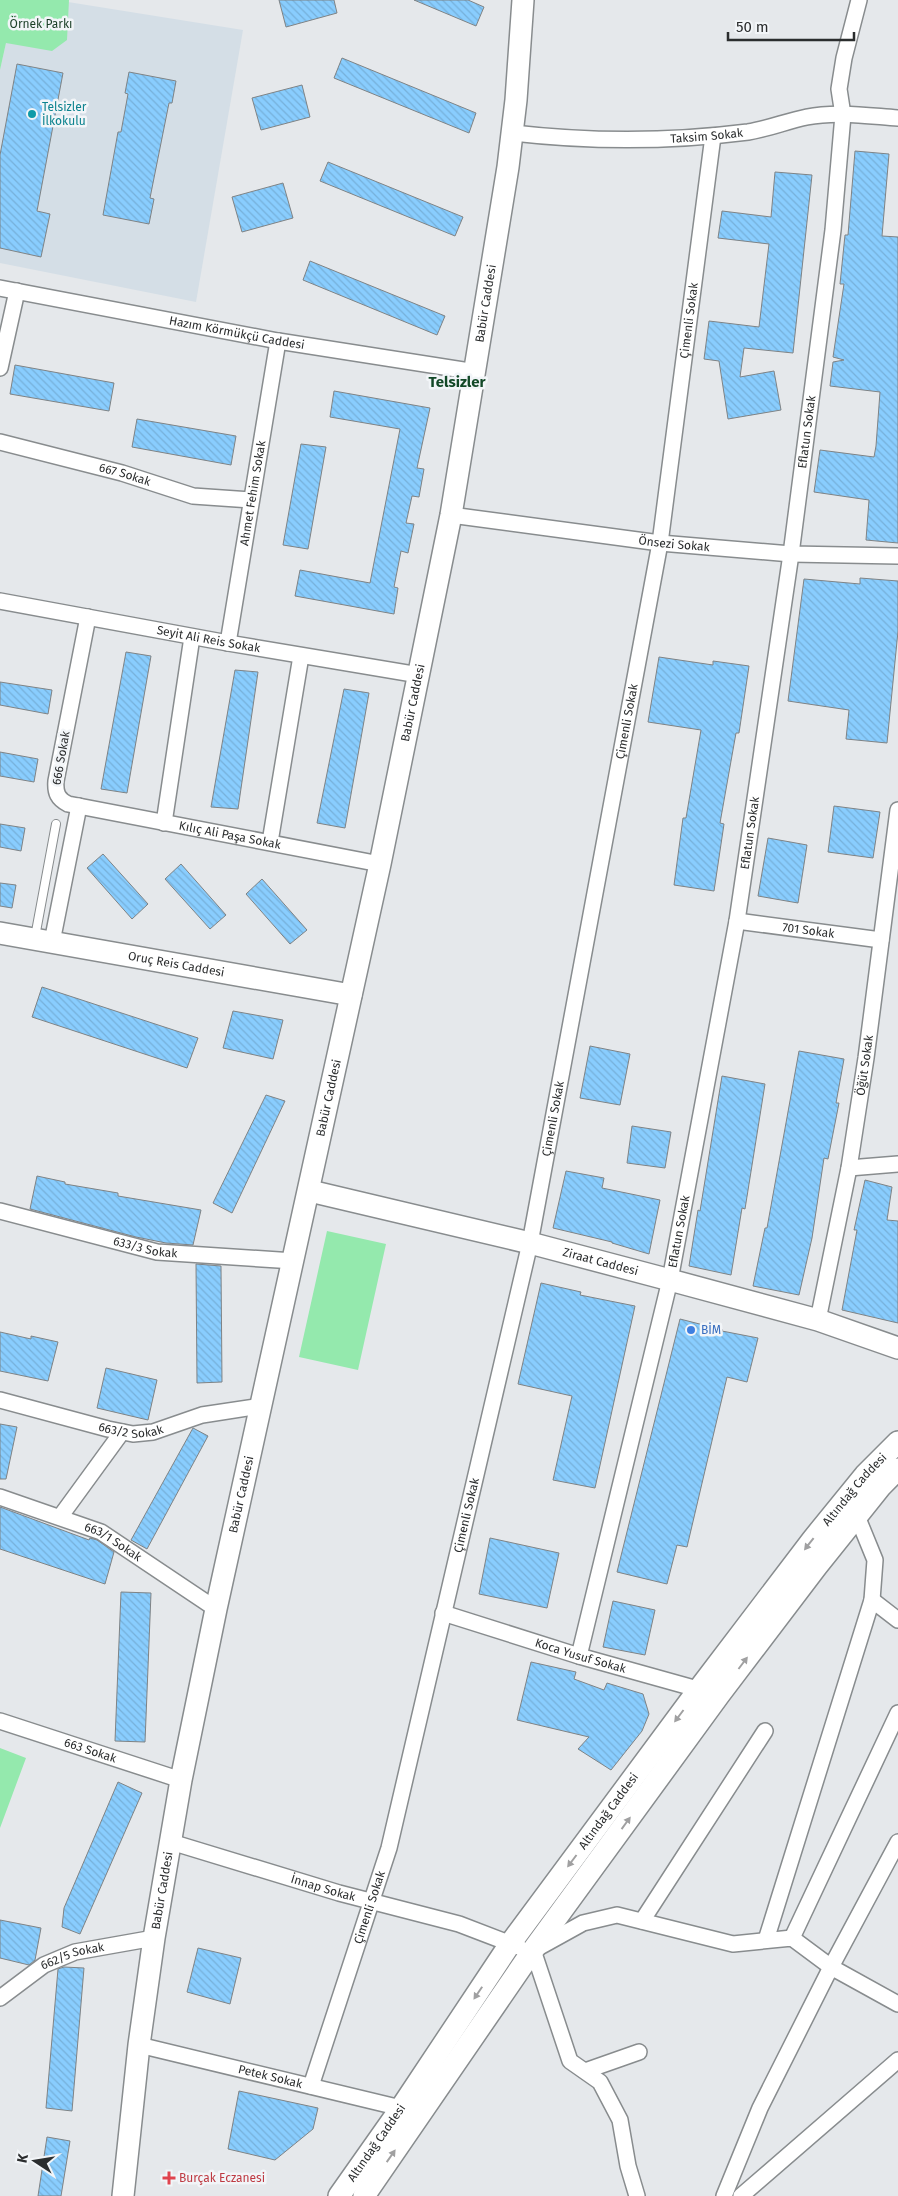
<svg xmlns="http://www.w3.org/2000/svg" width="898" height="2196" viewBox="0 0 898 2196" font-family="'Fira Sans',sans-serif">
<defs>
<pattern id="building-back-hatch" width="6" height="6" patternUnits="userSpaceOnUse" patternTransform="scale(1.25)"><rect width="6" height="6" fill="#89cdfe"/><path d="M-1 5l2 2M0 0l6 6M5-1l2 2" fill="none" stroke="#76b0da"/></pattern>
</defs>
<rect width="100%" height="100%" fill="#e5e8eb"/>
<path fill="#d4dee6" d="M68,2L243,30L196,302L0,263V70L6,43Z"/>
<path fill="#94e9ad" d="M0,0H69L67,40L52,51L6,43L0,70Z
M327,1231L386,1244L358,1370L299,1357Z
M0,1748L26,1758L0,1828Z"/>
<path fill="url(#building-back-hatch)" stroke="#7f8385" d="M279,0H334L337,13L286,27Z
M414,0H468L484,7L476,26Z
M342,58L476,113L469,133L334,78Z
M17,64L63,73L37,211L50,214L41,257L0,248V155Z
M129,72L176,81L172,103H169L150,198L154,199L149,224L103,215L118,132H121L128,94L125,93Z
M302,85L310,117L261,130L252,98Z
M855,151L889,154L882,236L898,237V543L866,540L869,500L814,492L820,450L874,457L876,446L880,392L830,386L833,362L844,360L833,357L844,284H840L845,235H848Z
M328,162L463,217L455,236L320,181Z
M775,172L812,175L793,353L744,348L740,377L774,371L781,410L728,419L719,361L704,359L709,321L759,327L769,244L718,238L722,211L771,217Z
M283,183L293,218L242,232L232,197Z
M310,261L445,316L437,335L303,280Z
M15,365L114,383L109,411L10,394Z
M334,391L430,408L417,468L424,469L419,497L412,496L406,523L414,524L408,553L401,551L394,587L398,588L394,614L295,596L300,570L370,583L400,429L330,417Z
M137,419L236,436L231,465L132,447Z
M301,444L326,447L308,549L283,545Z
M860,578L898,581V631L887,743L846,739L849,710L788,701L804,579L860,584Z
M126,652L151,656L127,793L101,789Z
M659,657L713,665V661L749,666L739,733H736L720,823L724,824L714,891L674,885L683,818H686L701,730L648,722Z
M235,670L258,672L238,809L211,807Z
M0,682L52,690L48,714L0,705Z
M344,689L369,693L345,828L317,823Z
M0,752L38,759L34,782L0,776Z
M834,806L880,812L873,858L828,852Z
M0,824L25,828L21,851L0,847Z
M768,838L807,845L798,903L758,896Z
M103,854L148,904L132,919L87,868Z
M181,864L226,915L210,929L165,879Z
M262,879L307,930L290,944L246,894Z
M0,883L16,885L12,908L0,906Z
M42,987L198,1038L187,1068L32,1017Z
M233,1011L283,1020L273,1059L223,1048Z
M590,1046L630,1054L620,1105L580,1098Z
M799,1051L844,1059L836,1103H839L828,1159L824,1158L812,1238L799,1295L753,1286L765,1228H767Z
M722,1076L765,1084L745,1209L742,1208L731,1275L689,1266L698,1210L700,1211Z
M266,1095L285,1101L232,1213L213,1203Z
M632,1126L671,1132L665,1168L627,1163Z
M566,1171L604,1178L602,1188L660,1200L649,1254L612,1243V1242L553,1228Z
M37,1176L65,1182V1184L118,1193V1196L201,1210L193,1245L166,1243L136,1237L30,1209Z
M865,1180L892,1187L887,1220L898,1221V1323L842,1310L857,1230H854Z
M196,1264L221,1266L222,1382L197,1383Z
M541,1283L581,1292L580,1295L635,1306L595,1488L553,1480L572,1396L518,1384Z
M680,1319L723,1330L722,1331L758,1338L747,1382L727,1377L687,1547L677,1545L667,1584L617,1572Z
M0,1332L31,1339V1336L58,1342L48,1381L0,1371Z
M106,1368L157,1380L148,1420L97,1408Z
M0,1424L17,1427L6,1479H0Z
M193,1428L208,1436L147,1549L131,1540Z
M0,1507L89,1540L90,1538L97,1540L114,1552L105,1584L0,1549Z
M490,1538L559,1553L547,1608L479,1594Z
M121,1592L151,1593L145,1742L115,1741Z
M613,1601L655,1610L645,1655L603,1647Z
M531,1662L576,1672L574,1679L604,1690L607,1683L643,1694L649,1714L642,1731L611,1770L578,1749L589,1737L517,1720Z
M118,1782L142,1793L80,1934L62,1927L64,1908Z
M0,1920L41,1928L35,1960L29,1965L0,1958Z
M198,1948L241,1958L230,2004L187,1992Z
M64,1967L84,1968L72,2111L46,2108L58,1969Z
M239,2091L318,2108L313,2129L275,2160L228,2149Z
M47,2137L70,2141L61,2196H38Z"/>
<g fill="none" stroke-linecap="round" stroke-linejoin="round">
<g stroke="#888c8e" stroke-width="10">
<path id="lane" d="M35,937L56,824"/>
</g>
<g stroke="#888c8e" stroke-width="18">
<g id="street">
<path id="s1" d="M513,133C591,142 669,142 748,132C768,129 787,121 807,117C836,111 869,116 898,118"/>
<path id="s2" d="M0,288L278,341L476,372"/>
<path d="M0,368L17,291"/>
<path id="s3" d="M0,442L122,473L193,496L251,500"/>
<path id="s4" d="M451,515L660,543L791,554L898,556"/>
<path id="s5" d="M0,601L228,643L419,675"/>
<path id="s6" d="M88,617L56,781C55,793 58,799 68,804L380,864"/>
<path id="s7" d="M228,643L278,341"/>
<path d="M164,823L192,637"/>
<path d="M270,842L301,656"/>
<path id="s8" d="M737,921L881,940"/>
<path d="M52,942L79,806"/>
<path d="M849,1168L898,1164"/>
<path id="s9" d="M0,1211L157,1252L294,1261"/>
<path id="s10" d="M818,1320L849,1168L866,1058L898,810"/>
<path id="s11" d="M0,1400L108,1429L133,1434L153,1432L202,1415L261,1406"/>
<path id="s12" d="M0,1497L101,1532L216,1609"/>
<path d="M60,1517L122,1432"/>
<path d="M872,1600L898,1620"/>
<path id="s13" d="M443,1613L579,1656L708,1692"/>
<path id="s14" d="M579,1656L670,1280L737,921L791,554L833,230L843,115L839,89L844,58L859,0"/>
<path id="s15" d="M0,1721L181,1780"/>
<path id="s16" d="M171,1842L339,1893L459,1924L519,1947"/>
<path d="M642,1921L765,1731"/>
<path d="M792,1938L898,1713"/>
<path d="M766,1940L872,1600L875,1560L857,1516"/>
<path d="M536,1949L583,1923L617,1915L733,1944L792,1938L831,1967L898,1842"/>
<path d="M533,1950L570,2061L600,2082L620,2120L628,2166L637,2196"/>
<path id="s17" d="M0,1998L44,1965L75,1952L154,1938"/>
<path id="s18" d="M139,2045L401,2108"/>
<path d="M585,2071L639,2052"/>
<path id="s19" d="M311,2086L389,1848L530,1243L660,543L713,136"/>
<path d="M724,2196L760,2108L831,1967L898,2004"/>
<path d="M741,2196L898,2060"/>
</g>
</g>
<g stroke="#888c8e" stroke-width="24">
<g id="secondary">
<path id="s20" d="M0,933L351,995"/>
<path id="s21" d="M310,1191L530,1243L670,1280L818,1320L898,1348"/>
<path id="s22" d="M123,2196L139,2045L154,1938L181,1780L216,1609L380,864L451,515L508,167L516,100L523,0"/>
<path id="s23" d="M339,2196L401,2108L510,1944L699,1689L813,1539L865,1475L898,1442"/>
<path d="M364,2196L533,1950L719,1695L817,1566L881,1486L898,1469"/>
</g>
</g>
<use href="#lane" stroke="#fff" stroke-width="8"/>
<use href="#street" stroke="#fff" stroke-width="15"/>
<use href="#secondary" stroke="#fff" stroke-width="21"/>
</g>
<defs><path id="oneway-solid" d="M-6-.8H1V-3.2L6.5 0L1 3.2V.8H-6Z" transform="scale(1.25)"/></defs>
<g fill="#a0a0a1">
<use href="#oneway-solid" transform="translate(809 1544) rotate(128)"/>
<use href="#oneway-solid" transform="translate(743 1663) rotate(-53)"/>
<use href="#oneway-solid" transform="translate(679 1716) rotate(127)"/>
<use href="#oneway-solid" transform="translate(626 1823) rotate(-54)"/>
<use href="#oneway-solid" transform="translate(572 1861) rotate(127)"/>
<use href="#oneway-solid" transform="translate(478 1993) rotate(124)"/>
<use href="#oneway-solid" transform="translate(391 2156) rotate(-55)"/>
</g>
<circle fill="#0f9aa8" stroke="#f2f5f8" stroke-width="2" cx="32" cy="114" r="5"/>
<circle fill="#3f7fe0" stroke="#f2f5f8" stroke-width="2" cx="691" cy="1330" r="5"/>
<path fill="#e0444e" stroke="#f2f5f8" stroke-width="2" d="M166.5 2170.5h5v5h5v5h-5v5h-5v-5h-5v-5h5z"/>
<g text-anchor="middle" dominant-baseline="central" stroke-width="5" stroke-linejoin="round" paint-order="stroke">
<g font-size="12" fill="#1a3e26" stroke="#f2f5f8">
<text x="41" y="24">Örnek Parkı</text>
</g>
<g font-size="12" fill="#0d838f" stroke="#f2f5f8" text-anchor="start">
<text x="42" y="107">Telsizler<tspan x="42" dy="14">İlkokulu</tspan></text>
</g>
<g font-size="12" fill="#2b2d2e" stroke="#f2f5f8">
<text stroke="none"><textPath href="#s1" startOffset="194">Taksim Sokak</textPath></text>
<text stroke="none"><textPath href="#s22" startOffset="1928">Babür Caddesi</textPath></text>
<text stroke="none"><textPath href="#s19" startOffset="1808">Çimenli Sokak</textPath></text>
<text stroke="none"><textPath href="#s2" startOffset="241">Hazım Körmükçü Caddesi</textPath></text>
<text stroke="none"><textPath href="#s14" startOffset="1246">Eflatun Sokak</textPath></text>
<text stroke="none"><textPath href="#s3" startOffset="129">667 Sokak</textPath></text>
<text stroke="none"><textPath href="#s7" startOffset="152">Ahmet Fehim Sokak</textPath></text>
<text stroke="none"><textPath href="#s4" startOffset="225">Önsezi Sokak</textPath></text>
<text stroke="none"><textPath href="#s5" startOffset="212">Seyit Ali Reis Sokak</textPath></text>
<text stroke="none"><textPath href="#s22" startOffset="1522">Babür Caddesi</textPath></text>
<text stroke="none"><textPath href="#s19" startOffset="1402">Çimenli Sokak</textPath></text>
<text transform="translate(61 758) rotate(-80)">666 Sokak</text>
<text stroke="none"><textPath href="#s14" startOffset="841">Eflatun Sokak</textPath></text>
<text stroke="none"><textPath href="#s6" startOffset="360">Kılıç Ali Paşa Sokak</textPath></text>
<text stroke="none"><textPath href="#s8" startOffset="72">701 Sokak</textPath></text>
<text stroke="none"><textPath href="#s20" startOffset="179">Oruç Reis Caddesi</textPath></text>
<text stroke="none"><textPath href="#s10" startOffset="259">Öğüt Sokak</textPath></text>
<text stroke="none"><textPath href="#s22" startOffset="1118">Babür Caddesi</textPath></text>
<text stroke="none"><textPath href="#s19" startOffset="998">Çimenli Sokak</textPath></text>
<text stroke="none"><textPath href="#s14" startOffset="436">Eflatun Sokak</textPath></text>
<text stroke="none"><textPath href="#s9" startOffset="150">633/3 Sokak</textPath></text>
<text stroke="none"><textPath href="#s21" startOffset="299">Ziraat Caddesi</textPath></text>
<text stroke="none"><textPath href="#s11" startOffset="135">663/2 Sokak</textPath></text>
<text stroke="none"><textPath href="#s23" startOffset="875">Altındağ Caddesi</textPath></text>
<text stroke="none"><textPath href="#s22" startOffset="712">Babür Caddesi</textPath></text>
<text stroke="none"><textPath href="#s19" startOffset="592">Çimenli Sokak</textPath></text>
<text stroke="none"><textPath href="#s12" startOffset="122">663/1 Sokak</textPath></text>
<text stroke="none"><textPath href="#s13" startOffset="144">Koca Yusuf Sokak</textPath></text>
<text stroke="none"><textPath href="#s15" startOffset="95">663 Sokak</textPath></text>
<text stroke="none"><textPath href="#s23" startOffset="470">Altındağ Caddesi</textPath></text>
<text stroke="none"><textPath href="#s16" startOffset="159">İnnap Sokak</textPath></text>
<text stroke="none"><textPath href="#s22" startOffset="308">Babür Caddesi</textPath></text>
<text stroke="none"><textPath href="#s19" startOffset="188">Çimenli Sokak</textPath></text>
<text stroke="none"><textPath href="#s17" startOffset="85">662/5 Sokak</textPath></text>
<text stroke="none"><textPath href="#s18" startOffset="135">Petek Sokak</textPath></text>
<text stroke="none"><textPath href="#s23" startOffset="65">Altındağ Caddesi</textPath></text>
</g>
<g font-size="12" fill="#366cbe" stroke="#f2f5f8" text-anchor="start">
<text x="701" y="1330">BİM</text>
</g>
<g font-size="12" fill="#be3a42" stroke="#f2f5f8" text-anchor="start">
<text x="179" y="2178">Burçak Eczanesi</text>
</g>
<g font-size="15" font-weight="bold" fill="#134928" stroke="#f2f5f8">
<text x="457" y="382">Telsizler</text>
</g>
</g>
<g transform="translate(35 2161) rotate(282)" stroke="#f2f5f8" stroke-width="4" paint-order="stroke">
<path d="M0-4L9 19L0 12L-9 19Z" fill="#2b2d2e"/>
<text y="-8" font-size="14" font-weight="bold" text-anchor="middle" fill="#2b2d2e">K</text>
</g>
<path d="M728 32v8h126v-8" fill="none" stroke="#2b2d2e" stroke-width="2.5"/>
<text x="736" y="32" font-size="15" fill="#2b2d2e" stroke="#f2f5f8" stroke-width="4" paint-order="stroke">50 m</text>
</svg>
